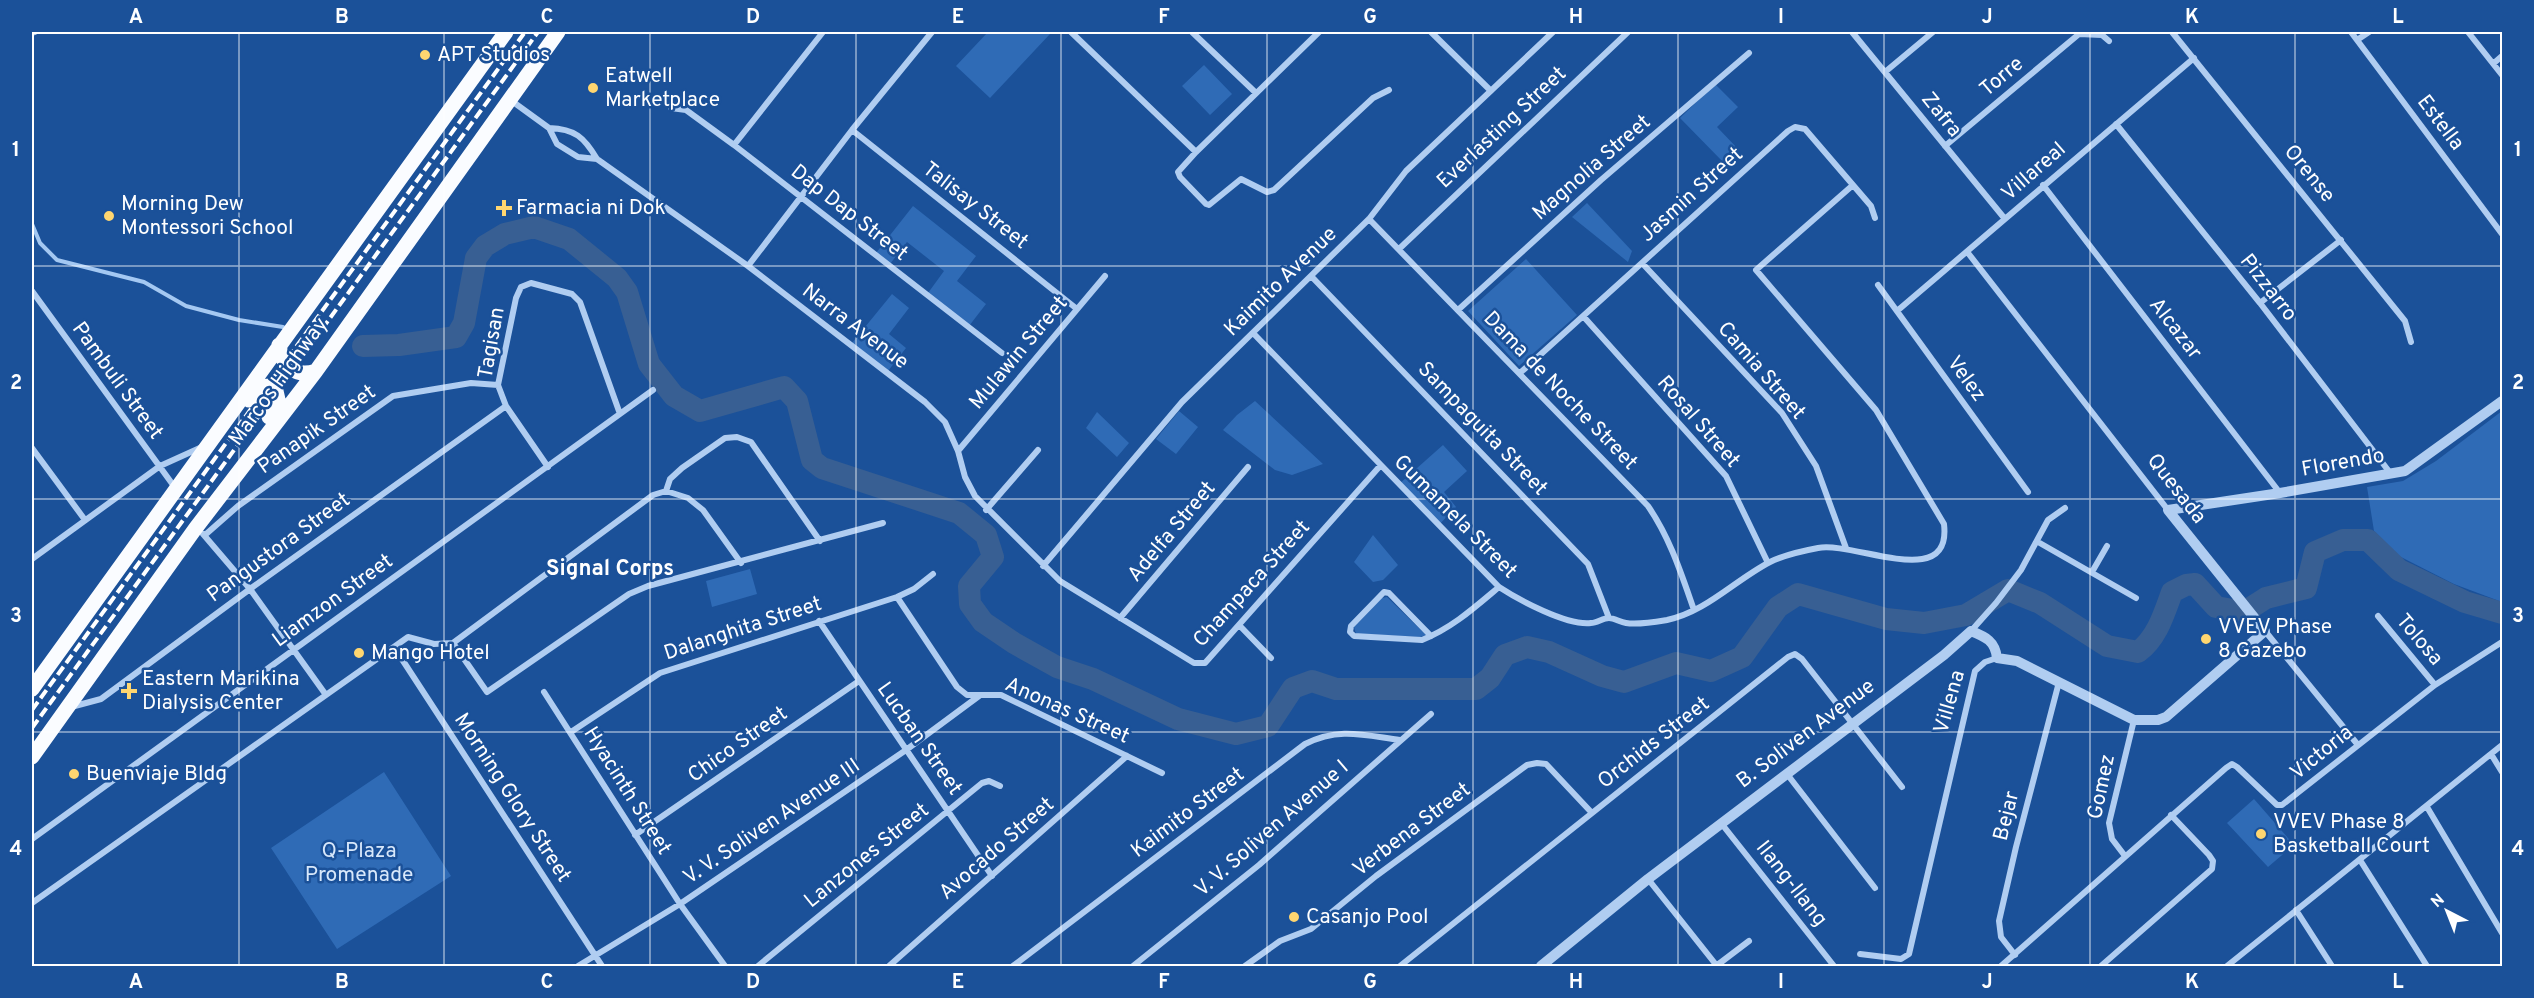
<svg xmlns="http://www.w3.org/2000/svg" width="2534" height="998" viewBox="0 0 2534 998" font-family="Overpass,sans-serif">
<rect width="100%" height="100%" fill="#1b5199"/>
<path fill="#2f6bb6" d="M988,32H1047L1050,34L990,98L956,66Z
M1204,65L1232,94L1210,115L1182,86Z
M1715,84L1738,107L1717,127L1739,150L1725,164L1680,118Z
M1587,203L1632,251L1628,262L1572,217Z
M913,206L976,256L957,281L986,304L969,326L928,293L944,271L907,242L890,264L876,253Z
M1526,259L1577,315L1519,366L1468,311Z
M892,294L909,308L889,334L906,348L888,371L852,343Z
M1255,401L1323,464L1292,475L1275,470L1223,430L1237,415Z
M1179,411L1198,427L1176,454L1156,439Z
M2502,411V602L2454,584L2399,556L2374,531L2367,487L2403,481L2436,461Z
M1097,412L1129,443L1117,457L1086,428Z
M1443,445L1467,471L1444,492L1456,507L1437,527L1398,485Z
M1373,535L1398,565L1383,580L1373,582L1354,562Z
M750,569L757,594L712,607L706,581Z
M1387,597L1426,635L1420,637L1356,634L1354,627L1382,598Z
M384,772L451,876L337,949L271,848Z
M2254,799L2294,845L2268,867L2227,823Z"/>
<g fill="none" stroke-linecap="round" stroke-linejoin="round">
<path stroke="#a4c8f2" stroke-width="4" d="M32,224L40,243L57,260L144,282L186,306L239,320L283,327"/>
<path stroke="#385f93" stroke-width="22" d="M363,346L399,345L456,337L464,323L476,258L485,246L505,234L534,227L569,239L617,278L627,292L649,364L674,396L700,411L784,387L797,401L812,460L822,468L959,513L986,535L993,557L969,586L970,604L983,622L1014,643L1057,667L1093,679L1178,719L1236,734L1268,726L1293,688L1312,681L1336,689H1476L1490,678L1505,655L1527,647L1549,652L1602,676L1624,682L1676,663L1711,671L1742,657L1778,607L1798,594L1886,619L1924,623L1966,615L2008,590L2040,603L2107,646L2138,652C2157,638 2164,614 2172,592L2186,585L2195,584L2216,607L2244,612L2266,598L2306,588L2315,552L2343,540H2368L2399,570L2465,602L2502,613"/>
<path stroke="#b0cdf1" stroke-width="6" d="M1071,32L1196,152L1178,172L1180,177L1206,204L1209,205L1241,179L1267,192L1274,190L1373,98L1389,90
M1192,32L1256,93
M1431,32L1491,91
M1852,32L2005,219
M2172,32L2405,321L2411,342
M2351,32L2502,234
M2468,32L2502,75
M32,33L35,32
M2079,34L2102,35L2109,41
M2357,40L2369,32
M2494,63L2502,56
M1885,72L1933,32
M509,99L549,128L557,144L578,157L597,159
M671,108L686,110L734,145L1002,353
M2116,124L2260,303L2391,474
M549,128C575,129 584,137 597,159L748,266L925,402L945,422L958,451L965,477L975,496L1060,581L1194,663H1205L1380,466
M852,130L1077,309
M734,145L823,32
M1945,146L2079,34
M1196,152L1319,32
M2043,185L2280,493
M1369,219L1648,506C1670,538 1681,573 1694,610
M1399,249L1628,32
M1968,253L2168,510
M1642,263L1782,413L1816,466L1846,548
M748,266L852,130L932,32
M1311,276L1588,564L1609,618
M1878,285L2028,492
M32,291L176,489
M2260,303L2341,240
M1458,310L1601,180L1749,53
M1897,311L2194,58
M1583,316L1726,476L1768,563
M1253,333L1499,587C1519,600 1567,626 1591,623C1597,623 1603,618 1609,618C1614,618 1620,622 1626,623C1638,625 1655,622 1667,620C1706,612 1735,580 1770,562C1784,555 1802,551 1818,548C1855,541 1952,592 1944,524L1876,410L1756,270L1853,185
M1520,373L1788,131L1795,127L1805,129L1871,206L1875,218
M32,448L85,520
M958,451L1105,276
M548,467L506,406L498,385L516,298L521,287L531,283L572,294L580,302L620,414
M666,491L688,498L703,510L741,563
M986,510L1038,450
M203,534L250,589L326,695
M205,535L238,506L393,396L471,383L498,385
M2038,542L2136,598
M32,559L160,466L202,447
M1043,566L1182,402L1369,219L1406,171L1553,32
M2092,572L2107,546
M897,597L957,687L967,695H1001L1162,773
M2378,616L2435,685
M1120,618L1248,467
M819,621L992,876
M1239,625L1271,658
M1971,631L1996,603L2021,570L2048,520L2065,508
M2265,631L2358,745
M1431,636L1389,593L1384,592L1351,626L1350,632L1354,636L1422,640C1452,628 1474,608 1499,587
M453,643L487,692L629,594L648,586L883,523
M394,647L602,966
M544,692L680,904L725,966
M71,707L101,699L250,589L506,406
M571,732L660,673L897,597L914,589L933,574
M2491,754L2502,772
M1787,774L1875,888
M2427,807L2502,933
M1721,823L1834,966
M635,835L859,681
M32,839L653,390
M2125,856L2112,839L2109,823L2134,720
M2360,860L2427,966
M1648,879L1717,966
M32,903L408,637L434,644L453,643L653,495L666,491L670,479L682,468L725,438L737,437L751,442L820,541
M2296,910L2332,966
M1860,954L1901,959L1909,954L1975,671L1985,662L1997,658
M2015,955L2001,937L1999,921L2016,847L2059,682
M578,966L680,904L906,750L979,696
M758,966L982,783L989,781L1000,786
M889,966L1127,756
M1013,966L1305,744C1339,727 1363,735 1400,740
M1133,966L1259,865L1431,714
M1245,966L1280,941L1311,929L1376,876L1527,765L1537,763L1546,764L1592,813
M1400,966L1788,657L1795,654L1802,659L1902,787
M1716,966L1749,941
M2001,966L2226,768L2232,764L2237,767L2277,805H2282L2435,685L2502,642
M2101,966L2212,869L2213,861L2209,855L2171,815
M2227,966L2502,745"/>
<path stroke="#b0cdf1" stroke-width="10" d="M2168,510L2280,493L2405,471L2502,401
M1541,966L1648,879L1944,655L1971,631C1986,637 1995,641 1997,658L2017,661L2134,720H2158L2166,717L2265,631L2168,510"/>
<path stroke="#fafcff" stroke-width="15" d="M279,345C282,366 295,378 316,371
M249,400L259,387L270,386L276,391L279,404L269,417
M32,689L506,32
M32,757L195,529L316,371L558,32"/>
<path stroke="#fff" stroke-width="4" stroke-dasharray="10 4.5" stroke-linecap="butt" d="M32,710L525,32
M32,728L538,32"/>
</g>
<path fill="none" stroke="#fff" stroke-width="1.5" stroke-opacity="0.55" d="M239,32V966M444,32V966M650,32V966M856,32V966M1061,32V966M1267,32V966M1473,32V966M1678,32V966M1884,32V966M2090,32V966M2295,32V966M32,266H2502M32,499H2502M32,732H2502"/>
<g fill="#ffd670" stroke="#1b5199" stroke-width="2">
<circle cx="425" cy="55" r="6"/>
<circle cx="593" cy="88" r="6"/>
<path d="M501 199h6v6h6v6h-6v6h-6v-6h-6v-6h6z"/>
<circle cx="109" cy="216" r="6"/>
<circle cx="2206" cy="639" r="6"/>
<circle cx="359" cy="653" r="6"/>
<path d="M126 682h6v6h6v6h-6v6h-6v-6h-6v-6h6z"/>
<circle cx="74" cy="774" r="6"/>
<circle cx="2261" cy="834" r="6"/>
<circle cx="1294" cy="917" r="6"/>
</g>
<g text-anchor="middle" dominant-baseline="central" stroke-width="5" stroke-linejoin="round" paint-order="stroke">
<g font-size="21" fill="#fff" stroke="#1b5199" text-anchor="start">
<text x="437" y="55">APT Studios</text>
<text x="605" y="76">Eatwell<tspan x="605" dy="24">Marketplace</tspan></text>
<text x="121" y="204">Morning Dew<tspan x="121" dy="24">Montessori School</tspan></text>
<text x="516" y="208">Farmacia ni Dok</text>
<text x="2218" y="627">VVEV Phase<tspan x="2218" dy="24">8 Gazebo</tspan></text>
<text x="371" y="653">Mango Hotel</text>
<text x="142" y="679">Eastern Marikina<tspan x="142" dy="24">Dialysis Center</tspan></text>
<text x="86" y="774">Buenviaje Bldg</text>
<text x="2273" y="822">VVEV Phase 8<tspan x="2273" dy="24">Basketball Court</tspan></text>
<text x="1306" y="917">Casanjo Pool</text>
</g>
<g font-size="21" fill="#fff" stroke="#1b5199">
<text transform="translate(2002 77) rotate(-40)">Torre</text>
<text transform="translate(1941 115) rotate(51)">Zafra</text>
<text transform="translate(2440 123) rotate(53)">Estella</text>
<text transform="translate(1502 128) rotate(-43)">Everlasting Street</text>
<text transform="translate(1592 168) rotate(-41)">Magnolia Street</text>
<text transform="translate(2034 172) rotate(-41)">Villareal</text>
<text transform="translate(2309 174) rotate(51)">Orense</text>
<text transform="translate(1692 195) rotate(-42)">Jasmin Street</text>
<text transform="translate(975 206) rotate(38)">Talisay Street</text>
<text transform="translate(849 213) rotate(38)">Dap Dap Street</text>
<text transform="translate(1281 282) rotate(-44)">Kaimito Avenue</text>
<text transform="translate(2268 288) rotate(52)">Pizzarro</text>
<text transform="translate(855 327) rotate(37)">Narra Avenue</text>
<text transform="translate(2175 329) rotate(52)">Alcazar</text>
<text transform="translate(492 343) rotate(-80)">Tagisan</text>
<text transform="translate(1019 353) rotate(-50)">Mulawin Street</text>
<text transform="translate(1761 371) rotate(49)">Camia Street</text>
<text transform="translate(1966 379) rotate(54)">Velez</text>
<text transform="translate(117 381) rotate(54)">Pambuli Street</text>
<text transform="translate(279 382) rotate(-54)">Marcos Highway</text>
<text transform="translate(1560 391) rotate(46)">Dama de Noche Street</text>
<text transform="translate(1698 422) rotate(49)">Rosal Street</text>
<text transform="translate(1482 429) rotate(46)">Sampaguita Street</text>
<text transform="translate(317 430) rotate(-35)">Panapik Street</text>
<text transform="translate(2343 463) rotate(-10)">Florendo</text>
<text transform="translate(2176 489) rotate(52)">Quesada</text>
<text transform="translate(1455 517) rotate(45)">Gumamela Street</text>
<text transform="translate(1172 532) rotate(-50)">Adelfa Street</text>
<text transform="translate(279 548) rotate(-36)">Pangustora Street</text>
<text transform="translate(1252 584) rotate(-48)">Champaca Street</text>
<text transform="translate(333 601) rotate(-36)">Liamzon Street</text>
<text transform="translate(743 629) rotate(-18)">Dalanghita Street</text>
<text transform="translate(2419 640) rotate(50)">Tolosa</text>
<text transform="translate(1950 702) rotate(-74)">Villena</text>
<text transform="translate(1067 711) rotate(24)">Anonas Street</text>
<text transform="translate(1806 734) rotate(-37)">B. Soliven Avenue</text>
<text transform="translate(919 739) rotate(55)">Lucban Street</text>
<text transform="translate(1654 743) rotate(-38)">Orchids Street</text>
<text transform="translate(738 745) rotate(-35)">Chico Street</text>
<text transform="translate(2322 753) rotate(-39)">Victoria</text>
<text transform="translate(2102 787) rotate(-78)">Gomez</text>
<text transform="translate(627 791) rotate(58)">Hyacinth Street</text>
<text transform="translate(512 798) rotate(57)">Morning Glory Street</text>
<text transform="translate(1188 813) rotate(-37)">Kaimito Street</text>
<text transform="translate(2007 816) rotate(-76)">Bejar</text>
<text transform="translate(772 822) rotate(-34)">V. V. Soliven Avenue III</text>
<text transform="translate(1272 829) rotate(-41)">V. V. Soliven Avenue I</text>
<text transform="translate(1412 830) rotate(-37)">Verbena Street</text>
<text transform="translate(997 849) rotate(-41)">Avocado Street</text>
<text transform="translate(867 856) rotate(-39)">Lanzones Street</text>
<text transform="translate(1791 884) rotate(52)">Ilang-Ilang</text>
</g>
<g font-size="21" fill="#d8e8fb" stroke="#1b5199">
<text x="359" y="851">Q-Plaza<tspan x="359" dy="24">Promenade</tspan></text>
</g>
<g font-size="22" font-weight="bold" fill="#fff" stroke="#1b5199">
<text x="610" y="569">Signal Corps</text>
</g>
</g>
<rect width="2534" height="998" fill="none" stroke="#1b5199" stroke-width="66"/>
<g transform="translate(2447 911) rotate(318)" stroke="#1b5199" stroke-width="4.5" paint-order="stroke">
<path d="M0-4.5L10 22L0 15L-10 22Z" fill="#ffffff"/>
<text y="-9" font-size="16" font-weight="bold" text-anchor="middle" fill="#ffffff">N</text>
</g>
<rect x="33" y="33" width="2468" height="932" fill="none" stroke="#fff" stroke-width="2"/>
<g font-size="20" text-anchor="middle" font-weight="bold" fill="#fff">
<text x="136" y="23">A</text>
<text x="342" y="23">B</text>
<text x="547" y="23">C</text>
<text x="753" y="23">D</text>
<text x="958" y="23">E</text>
<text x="1164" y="23">F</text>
<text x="1370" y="23">G</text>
<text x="1576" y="23">H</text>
<text x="1781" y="23">I</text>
<text x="1987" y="23">J</text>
<text x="2192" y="23">K</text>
<text x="2398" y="23">L</text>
<text x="16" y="156">1</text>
<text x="2518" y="156">1</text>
<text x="16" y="389">2</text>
<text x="2518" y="389">2</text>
<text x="16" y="622">3</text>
<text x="2518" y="622">3</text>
<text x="16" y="855">4</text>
<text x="2518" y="855">4</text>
<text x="136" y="988">A</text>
<text x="342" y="988">B</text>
<text x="547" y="988">C</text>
<text x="753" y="988">D</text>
<text x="958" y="988">E</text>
<text x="1164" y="988">F</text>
<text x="1370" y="988">G</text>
<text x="1576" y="988">H</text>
<text x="1781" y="988">I</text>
<text x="1987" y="988">J</text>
<text x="2192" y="988">K</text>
<text x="2398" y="988">L</text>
</g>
</svg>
